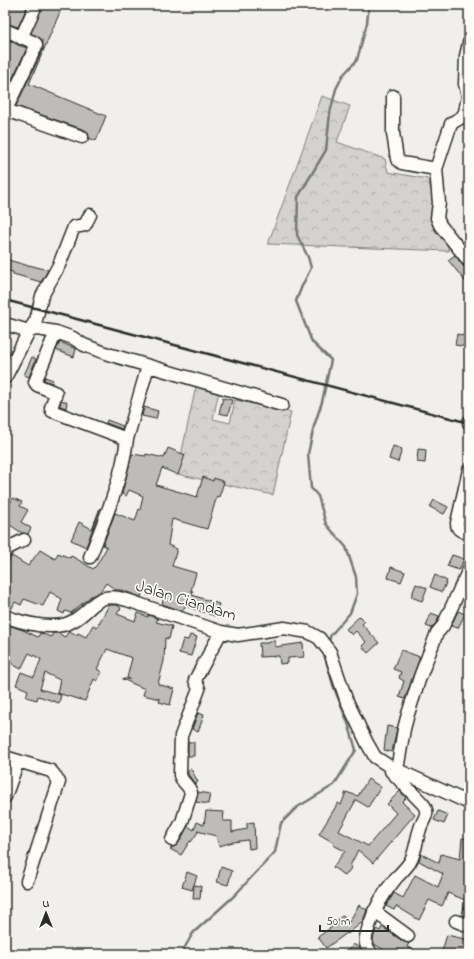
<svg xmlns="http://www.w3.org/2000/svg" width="474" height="959" viewBox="0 0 474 959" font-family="'Indie Flower',sans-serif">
<defs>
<pattern id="forest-crowns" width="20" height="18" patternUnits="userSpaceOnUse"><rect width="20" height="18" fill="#d3d2cf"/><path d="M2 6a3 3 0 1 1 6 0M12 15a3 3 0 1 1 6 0" fill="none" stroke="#b5b4b2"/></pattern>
</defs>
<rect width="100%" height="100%" fill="#f0efeb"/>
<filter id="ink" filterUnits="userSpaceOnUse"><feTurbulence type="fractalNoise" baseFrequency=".025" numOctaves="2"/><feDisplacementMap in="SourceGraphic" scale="8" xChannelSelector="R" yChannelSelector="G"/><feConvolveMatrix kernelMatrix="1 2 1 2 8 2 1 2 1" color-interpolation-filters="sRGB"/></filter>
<g filter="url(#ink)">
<path fill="url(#forest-crowns)" stroke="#7f7e7d" d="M322,96L350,106L337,142L385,159L388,172L428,179L449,251L268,244Z
M196,386L219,391L213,419L230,423L235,400L291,412L273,495L177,474Z"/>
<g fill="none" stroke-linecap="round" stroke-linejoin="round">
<path stroke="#777775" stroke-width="2.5" d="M328,643L331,635L350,613L357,594L356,577L346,547L326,524L318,496L311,488L308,454L314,426L322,402L331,360L312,342L296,301L302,286L311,268L308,257L297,235L298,197L326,150L330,113L336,89L343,75L357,60L367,23L369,5
M181,954L193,933L234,896L275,852L281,823L296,808L334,785L356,750L349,726L333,685L324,653L325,652"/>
</g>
<path fill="#bdbcb8" stroke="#2b2b2b" d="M5,5H28L18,27L5,23Z
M43,5H63L29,84L106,116L96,141L89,138L88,132L85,130L16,106L43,49L42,40L31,33Z
M5,38L18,45L27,48L5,94Z
M455,255L463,266L469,269V286L448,260Z
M5,259L29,266V265L48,270L41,282L13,274V272L5,270Z
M457,334L469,337V347L455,345Z
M60,342L76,349L74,357L56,350Z
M32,357L36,359L29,377L24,375Z
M45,377L53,380L52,383L44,380Z
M223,398L232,400L228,415L219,413Z
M61,400L67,402L66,408L60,406Z
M144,407L158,411L156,419L142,416Z
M107,420L123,426L122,429L106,423Z
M393,446L402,449L398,462L389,459Z
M168,448L185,455L178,475L162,468L156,485L197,497L203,477L213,481L214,478L224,482L219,497L217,496L207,529L172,519L168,545L177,549L172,566L196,573L191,591H193L192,595L219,604L215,616L185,606L183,611L162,604L164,597L143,591L141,597L121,590H116L106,583L100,592L91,596L71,613L65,611L64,614L58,611L62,599L50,592L43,606L24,599L21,605L15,602L12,608L6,605L10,596L5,593V568L12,556L28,566L40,550L55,559L58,553L70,558L71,556L77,559L93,569L96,566L107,547L103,545L115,513L135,521L139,509L140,510L143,496L129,490L126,496L122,494L132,454L146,456V454L164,458Z
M418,449L426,450L425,463L417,462Z
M13,498L22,502L20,506L28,510L21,522L31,528L28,534L22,533L10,525L5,531V513Z
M434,500L448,507L444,514L430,507Z
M100,508L86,547L71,540L79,522L92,529Z
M452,555L464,559L459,570L447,566Z
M391,567L405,572L401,582L388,578Z
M435,575L447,581L442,592L430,587Z
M416,584L427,588L422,601L411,597Z
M109,605H117L121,608L117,614L135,621L138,613L148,617V615L151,616L158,619L156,622L172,626L169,639L165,638L164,661L158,684L174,689L170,705L159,702L160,699L143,695L145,689L122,679H130L127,678L132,658L107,649L97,669L102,672L97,681L94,679L85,701L57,693L60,680L45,673L40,689L61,695L59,703L38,696L37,700L26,697L28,690L16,685L21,672L34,677L41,659L29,653L21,669L12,664L13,662L5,657V624L23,630L38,637L40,633L51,637L53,633H58L65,637L69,631L77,635L78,633L86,637L93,625L97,627Z
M458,611L465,614L458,628L451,626Z
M431,613L439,616L437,622L431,628L426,626Z
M360,616L365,621L362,624L379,643L368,653L362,646L366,642L356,631L352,635L346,629Z
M190,635L197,637L191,656L179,653L183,639L188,640Z
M268,641H275V647L303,643L304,657L288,658V663L280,664L279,656L260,657L259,643H268Z
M401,650L420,657L405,699L399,697L404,681L399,678L401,672L393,669Z
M198,713L204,715L198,732L192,729Z
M387,726L397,728L392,752L384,750Z
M188,742H194V756H188Z
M191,769L198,782L195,784L188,774V770Z
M368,779L381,787L368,807L356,800L339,831L368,846L396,813L387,804L400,791L406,798L402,802L415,814L373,863L358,850L350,866L352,867L345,876L333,867L345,851L333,845L334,843L319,834L338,803L341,805L346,792L358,796Z
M198,792L210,794L208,804L196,802Z
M206,811L224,812L223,821H232V832L247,829V823L254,822L255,848L249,849L248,840L233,842L219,846L216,836L197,831L198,832L191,842L190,841L181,855L170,849L178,844L188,826L194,830L197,822L204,825Z
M438,811L448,815L444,824L434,820Z
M462,838L469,839V918L462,915L465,900L448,893L442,906L429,900L419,920L396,906L394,910L386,906L394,893L403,898L415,875L438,887L443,874L419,861L421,854L439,863L441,854L460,859Z
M221,867L232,871L228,885L217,882Z
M187,872L197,876L192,890L182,887Z
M194,885L201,886L200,899H193Z
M359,905L367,910L362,924L361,923L348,934L347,933L326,948L318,937L333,926L332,925L343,915L349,922Z
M382,927L404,942L409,943L407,947L424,954H391L374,944L373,939L376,929L380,931Z
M447,935L469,940V954H441Z
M353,944L360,948L361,951L358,954H347Z"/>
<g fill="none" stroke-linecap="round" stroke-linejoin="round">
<g stroke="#2b2b2b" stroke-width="15">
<path id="minor" d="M5,30L33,42L36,44V46L5,112
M21,38L36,5
M469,43L466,56L465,84L468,96L465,112L462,117L455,121L451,124L436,169L439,203L437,218L440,225L469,261
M393,96V133L397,159L402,163L436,169
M6,110L82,137
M5,324L29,331L37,329L56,332L73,338L84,345L108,354L282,405
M56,332L35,382L37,385L56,393L51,408L52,411L127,439C122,479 105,519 90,557
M5,378L29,331L36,320L42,296L59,265L74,227L85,225L90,215
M469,422V423
M127,439L148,366
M469,470L457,523C457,531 463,531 469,534
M5,552L8,548L24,540
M5,616C22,623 54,631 71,622C95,610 93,590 127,600L221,632L238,635L284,628L308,632L319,638L330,652L346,699L367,743L375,757L389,766L469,803
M5,757L51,771L56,777L59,782L27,881
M397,770L404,729L408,714L420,677L437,633L443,626L469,569
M5,797L18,761
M172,840L182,822L191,793C190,786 182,783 180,775L181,736L199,689L195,680L221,632
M374,911L408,936
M456,921L469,926
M372,954C363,943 365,939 369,926C375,908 384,892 396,878C401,873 406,868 410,862C416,852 416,840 420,829C422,820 431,814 423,804L391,771"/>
</g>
<use href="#minor" stroke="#fdfcf7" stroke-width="12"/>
<path stroke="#2b2b2b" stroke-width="2.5" d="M5,300L469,423"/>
</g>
</g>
<g text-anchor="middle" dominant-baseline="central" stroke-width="3.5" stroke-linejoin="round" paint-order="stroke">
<g font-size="17" fill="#2b2b2b" stroke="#fdfcf7">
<text transform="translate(186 601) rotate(17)">Jalan Ciandam</text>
</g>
</g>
<rect width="474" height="959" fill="none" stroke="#fdfcf7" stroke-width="20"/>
<rect x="10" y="10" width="454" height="939" fill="none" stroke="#2b2b2b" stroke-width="1.5" filter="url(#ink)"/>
<g transform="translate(46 913)" stroke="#fdfcf7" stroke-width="3" paint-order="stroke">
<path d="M0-3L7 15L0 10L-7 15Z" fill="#2b2b2b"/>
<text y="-6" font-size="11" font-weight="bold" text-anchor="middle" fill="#2b2b2b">U</text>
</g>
<path d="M320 925v6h68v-6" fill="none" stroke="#2b2b2b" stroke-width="2"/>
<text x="326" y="925" font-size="12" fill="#2b2b2b" stroke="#fdfcf7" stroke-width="3" paint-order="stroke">50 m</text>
</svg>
